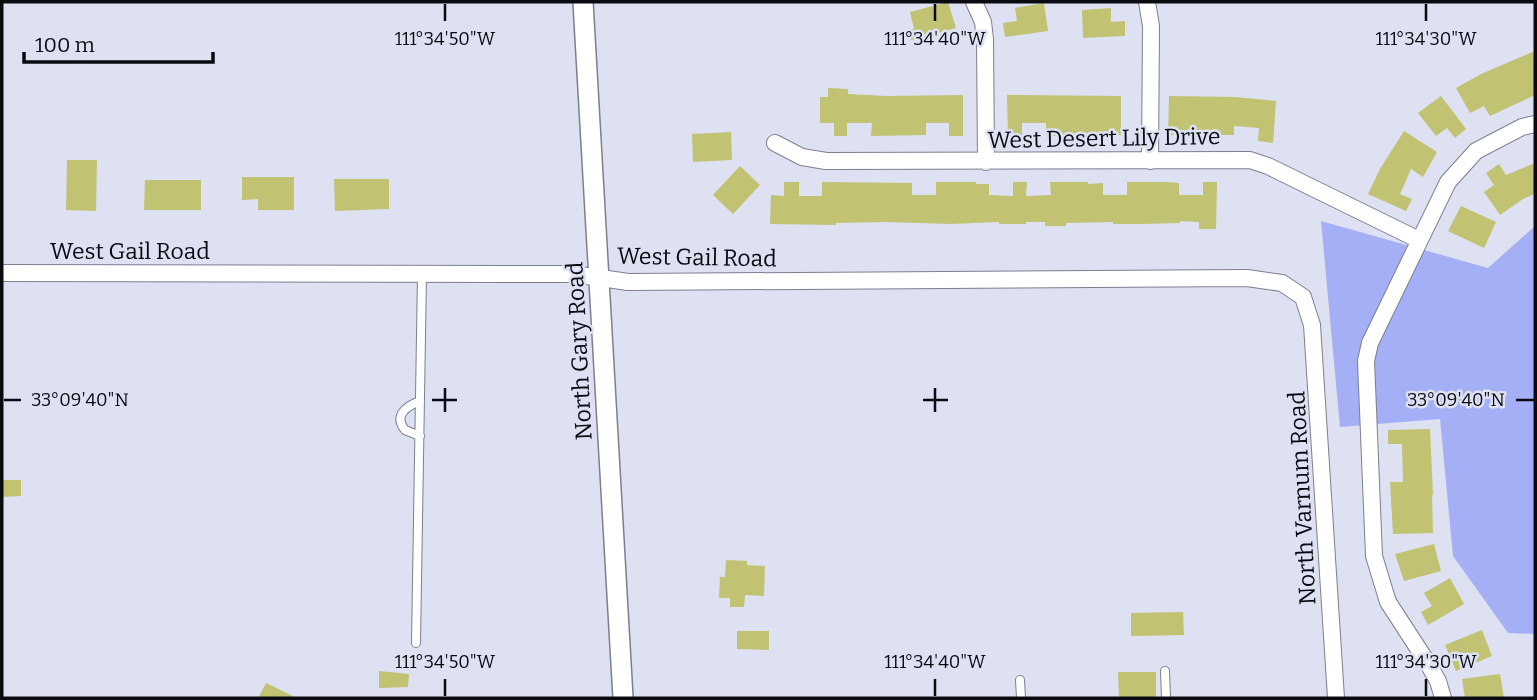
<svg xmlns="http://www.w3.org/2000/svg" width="1537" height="700" viewBox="0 0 1537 700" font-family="Bitter,serif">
<rect width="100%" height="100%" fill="#dde1f2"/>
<path fill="#a4aff5" d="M1321,221L1488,268L1535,226V634L1508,633L1453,556L1440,419L1340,427Z"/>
<path fill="#c1c372" d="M948,2L956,28L911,40L909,30L914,29L910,12Z
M1044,3L1048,31L1005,37L1003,23L1017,21L1015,8Z
M1111,8V22L1125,21V36L1083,38L1082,10Z
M1535,51V95L1490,116L1484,106L1470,113L1456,88L1481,74Z
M828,88L848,89V94L886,96L963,95V136H949V123H926V135L871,136L872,123H847V136H834V123H820V97H828Z
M1007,95L1121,96V135L1046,136V123H1022V136H1008Z
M1169,96L1235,97L1276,101L1273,143L1258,141L1259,128L1234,126V135H1168Z
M1441,96L1466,129L1455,138L1447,128L1436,136L1418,113Z
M1404,131L1437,152L1423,177L1411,169L1400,194L1412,199L1406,211L1368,194L1380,169Z
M731,132L732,160L693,162L692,134Z
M67,160H97L96,211L66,210Z
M1535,163V194L1523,199L1500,215L1484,192L1494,185L1486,173L1499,164L1506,175Z
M740,166L760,185L733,214L713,195Z
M242,177H294V210H258V199L242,200Z
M334,179H389V209L335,211Z
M145,180H201V210H144Z
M784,182H799V196H822V182L912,183V195H936V182H976V184H989V195L1013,196V182H1027L1026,196L1051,195L1050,182H1088V184L1103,183V195H1127V182H1166L1179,183V195H1203V182H1217L1216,229H1199V222L1180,221V223L1141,224H1113V222L1066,223V226H1045V222H1026V224H999V222L951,224L885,222L836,223V225L770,224L771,195L784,196Z
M1461,206L1496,222L1484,248L1448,231Z
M1430,429L1433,495H1432L1433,533L1393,534L1390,482H1403L1402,444H1388V430Z
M2,480H21V496L2,497Z
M1434,544L1441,571L1404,581L1395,554Z
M726,560L747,561V565L765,566L764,596L745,595L744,607H730V598H719L720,577H725Z
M1450,578L1464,604L1428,625L1421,612L1432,606L1424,593Z
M1183,612L1184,635L1131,636V613Z
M1482,630L1492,656L1456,671L1445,645Z
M737,631H769V650L737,649Z
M379,671L409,674L408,687L379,688Z
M1118,672H1156V698H1119Z
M1500,674L1504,698H1465L1462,679Z
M266,683L297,698H258Z"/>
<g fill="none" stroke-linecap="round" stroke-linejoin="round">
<g stroke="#7c7f8f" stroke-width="10">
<path id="service" d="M420,436L405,430C393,415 407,406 420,401
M416,643L422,274
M1165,671L1166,698
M1020,680L1021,698"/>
</g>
<g stroke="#7c7f8f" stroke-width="18">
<path id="minor" d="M974,2L983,22L985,39L986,162
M1147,2L1151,26L1150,161
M775,143L802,157L826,161L1250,160L1268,166L1419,240
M2,273L573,274L628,282L1247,278L1282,283L1303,297L1312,325L1336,698
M1443,698L1438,681L1427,662L1388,602L1374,556L1366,361L1370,343L1448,182L1476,151L1522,127L1535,124"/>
</g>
<g stroke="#7c7f8f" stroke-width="22">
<path id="tertiary" d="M583,2L623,698"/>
</g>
<use href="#service" stroke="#fff" stroke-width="8"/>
<use href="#minor" stroke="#fff" stroke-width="16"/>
<use href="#tertiary" stroke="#fff" stroke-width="19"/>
</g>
<path fill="none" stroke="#0a0b11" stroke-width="2.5" d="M445,4V21M935,4V21M1426,4V21M445,388V412M935,388V412M4,400H21M432,400H457M923,400H948M1516,400H1534M445,679V696M935,679V696M1426,679V696"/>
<g text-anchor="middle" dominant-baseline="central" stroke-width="5" stroke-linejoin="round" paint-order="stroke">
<g font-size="23" fill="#0a0b11" stroke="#dde1f2">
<text transform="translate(1104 138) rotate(-1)">West Desert Lily Drive</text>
<text x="130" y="251">West Gail Road</text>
<text transform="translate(697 257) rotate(1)">West Gail Road</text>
<text transform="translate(579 351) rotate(-93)">North Gary Road</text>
<text transform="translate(1302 498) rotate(-93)">North Varnum Road</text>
</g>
</g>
<g font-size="18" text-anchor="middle" fill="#0a0b11" stroke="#dde1f2" stroke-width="5" stroke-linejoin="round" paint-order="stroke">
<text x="445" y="45">111°34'50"W</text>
<text x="935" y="45">111°34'40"W</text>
<text x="1426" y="45">111°34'30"W</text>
<text x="80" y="406">33°09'40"N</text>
<text x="1456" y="406">33°09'40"N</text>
<text x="445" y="668">111°34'50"W</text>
<text x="935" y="668">111°34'40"W</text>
<text x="1426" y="668">111°34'30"W</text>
</g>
<rect width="1537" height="700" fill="none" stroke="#0a0b11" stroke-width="7"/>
<path d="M24 52v10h189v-10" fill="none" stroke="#0a0b11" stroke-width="3.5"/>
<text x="35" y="52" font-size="21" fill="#0a0b11" stroke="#dde1f2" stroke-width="5" paint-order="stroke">100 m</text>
</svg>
